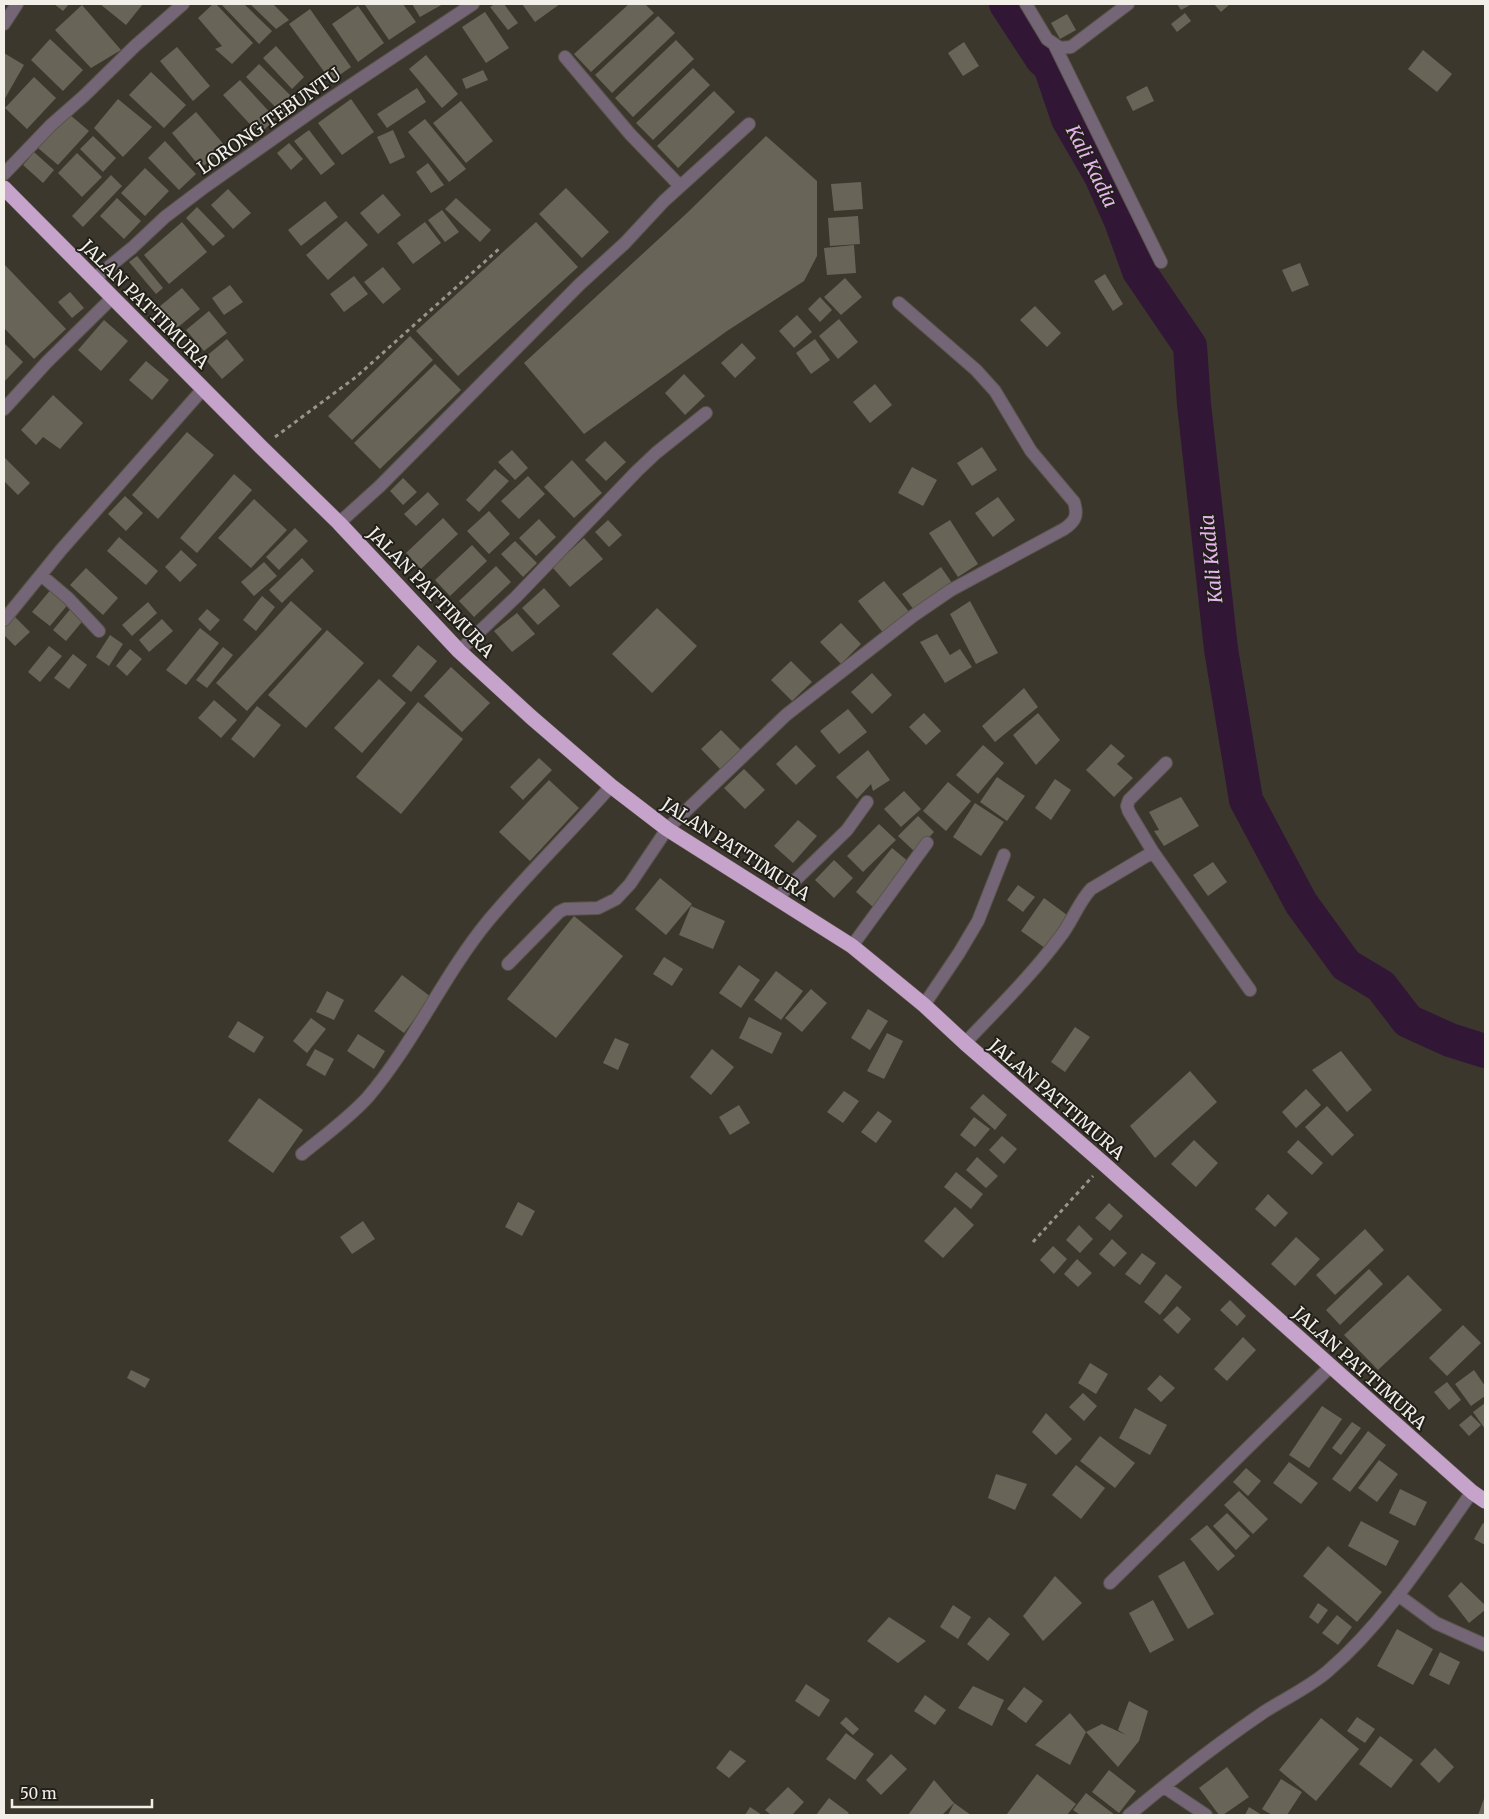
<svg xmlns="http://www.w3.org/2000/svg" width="1489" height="1819" viewBox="0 0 1489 1819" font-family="Merriweather,serif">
<rect width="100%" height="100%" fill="#3c372c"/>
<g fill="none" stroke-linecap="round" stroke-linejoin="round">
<path stroke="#311636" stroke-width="34" d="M1006,4L1042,59L1050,66L1068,119L1101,176L1121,221L1139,271L1190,346L1194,404L1221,649L1246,800L1301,903L1346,965L1381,986L1408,1021L1450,1040L1485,1051"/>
</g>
<path fill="#696458" d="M54,4H69L63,11Z
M100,4H143L126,25Z
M213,4H216L253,43L232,64L215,49L222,46L198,18Z
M221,4H244L272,31L259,44Z
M250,4H273L289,20L276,29Z
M367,4H403L416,22L389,40L365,5Z
M412,4H443L420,17Z
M495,4H504L518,23L508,30L490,7Z
M522,4H560L535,22Z
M629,4H645L654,13L591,72L574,54Z
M1177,4H1192L1181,10Z
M1214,4H1230L1221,12Z
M82,5L121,50L91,68L55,30Z
M358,6L384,43L358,62L332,24Z
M310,9L351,67L331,81L289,24Z
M485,12L509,48L486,63L462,27Z
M1185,13L1191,21L1177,32L1171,24Z
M1067,14L1076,30L1060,39L1051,23Z
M658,16L675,33L612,93L595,75Z
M50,39L83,70L63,91L31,60Z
M676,40L694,59L633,117L615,98Z
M964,42L979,66L963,76L948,53Z
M276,46L304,77L292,89L263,58Z
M177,47L210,86L193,101L160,61Z
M1423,50L1452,74L1437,92L1408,69Z
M4,53L24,65L4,100Z
M426,55L458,94L442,108L409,69Z
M259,64L300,105L286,118L246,77Z
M693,68L710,85L653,140L636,123Z
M483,70L488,80L466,89L462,79Z
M151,72L186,105L164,128L129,95Z
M34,77L56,98L27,129L5,108Z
M240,80L276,119L259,134L223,95Z
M1147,86L1154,101L1133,111L1126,97Z
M417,88L426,102L387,128L377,114Z
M714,91L735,112L678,168L657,146Z
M118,99L152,127L123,157L94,128Z
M351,99L374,132L342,155L318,123Z
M461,101L493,141L466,163L433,123Z
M196,112L226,147L201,168L172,133Z
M69,114L89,131L58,165L38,148Z
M425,119L466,169L449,182L408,132Z
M309,130L335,164L321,175L294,141Z
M393,130L405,157L390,164L377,137Z
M93,136L116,158L103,172L80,149Z
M766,136L817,181V256L804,281L727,331L584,434L524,363L687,213Z
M165,141L196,174L179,190L148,158Z
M289,143L303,159L291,170L277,153Z
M34,152L54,170L43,183L23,165Z
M77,153L102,177L82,197L58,173Z
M428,163L444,185L431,193L416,172Z
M145,168L169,191L145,216L121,193Z
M111,175L122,186L83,227L72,216Z
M861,182L863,209L834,211L831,184Z
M566,188L609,232L582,258L539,214Z
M228,189L251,213L233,229L211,205Z
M383,194L401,215L378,234L360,213Z
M117,198L141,221L124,239L100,216Z
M456,198L491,230L480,242L445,209Z
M325,201L338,217L301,246L288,230Z
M197,207L225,236L213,246L186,218Z
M442,210L459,232L445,242L428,220Z
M858,216L860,244L830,246L828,218Z
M346,221L368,245L328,280L306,255Z
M182,222L207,252L169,284L144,255Z
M425,222L441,243L413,264L397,243Z
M536,222L578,267L458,376L416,331Z
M854,245L856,273L827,275L824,248Z
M137,256L163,288L156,294L129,262Z
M1300,263L1309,285L1292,292L1282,270Z
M4,264L66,329L34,359L4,328Z
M383,267L401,289L383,304L364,282Z
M1105,274L1123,304L1113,311L1094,281Z
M354,276L368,294L344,312L330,294Z
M845,278L862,297L841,315L824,297Z
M230,285L243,302L224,315L212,298Z
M182,288L200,309L177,328L159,307Z
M70,292L84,308L72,318L58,302Z
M820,297L832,310L820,322L808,309Z
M1035,306L1061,333L1047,347L1020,320Z
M209,311L227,333L204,351L186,330Z
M797,315L812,332L794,348L779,331Z
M839,319L858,342L838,359L819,336Z
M104,320L128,341L101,371L78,350Z
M410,336L433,360L352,440L328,416Z
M227,339L244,360L222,379L204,358Z
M815,339L830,360L811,374L796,353Z
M4,343L23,362L4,382Z
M742,343L756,358L735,378L721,363Z
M146,361L169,380L152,400L129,380Z
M435,364L461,390L380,469L354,443Z
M684,374L705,396L685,415L665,393Z
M875,384L892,405L870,423L853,402Z
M53,395L83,423L60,449L43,437L36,445L21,430Z
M187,432L214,455L158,519L132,495Z
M605,441L626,462L606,481L585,460Z
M982,447L997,470L972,486L957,463Z
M512,450L528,468L515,480L498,462Z
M4,457L30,483L18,495L4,481Z
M572,460L602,493L574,518L544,487Z
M912,467L937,480L923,506L898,493Z
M495,469L509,481L479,512L466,500Z
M234,474L252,490L197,553L180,538Z
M528,476L545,494L519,519L501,501Z
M403,478L417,492L403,505L390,491Z
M428,492L439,504L416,526L404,514Z
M125,496L143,513L126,531L108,514Z
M998,497L1015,520L993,537L975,513Z
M254,499L287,530L251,568L218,538Z
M489,511L510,534L489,554L467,531Z
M443,518L458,534L421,569L406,553Z
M539,519L556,537L536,556L519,538Z
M608,520L622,535L609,547L595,532Z
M950,520L978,564L958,577L929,533Z
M295,528L308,541L279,570L266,557Z
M119,537L158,571L146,585L107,551Z
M584,538L603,559L570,587L552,567Z
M515,541L537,563L523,577L501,554Z
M472,545L487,561L450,596L435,580Z
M181,550L197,565L180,582L165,567Z
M302,558L314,571L282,603L269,590Z
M264,562L277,576L254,596L241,582Z
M496,566L511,582L474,617L459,601Z
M941,567L952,583L914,610L902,594Z
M86,568L118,598L103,615L70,585Z
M884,581L910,613L884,634L858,601Z
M53,587L70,602L50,626L32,612Z
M544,588L560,606L538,625L522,608Z
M262,596L275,607L256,631L243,620Z
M291,601L322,629L247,711L216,683Z
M970,601L998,653L976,664L950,614Z
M148,602L157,613L132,636L122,625Z
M72,607L86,617L66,641L53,630Z
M657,608L697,646L652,693L612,654Z
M207,609L220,620L210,631L198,619Z
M517,613L535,634L512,652L494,631Z
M14,616L30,632L15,646L4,635V625Z
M162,619L173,631L149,652L139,640Z
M841,623L861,644L841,664L820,642Z
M200,628L219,643L186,685L166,670Z
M327,630L364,663L306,728L268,695Z
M937,634L950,655L960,649L972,667L945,683L920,642Z
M110,635L123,644L109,666L96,657Z
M418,645L437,661L411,692L392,676Z
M49,646L62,656L40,682L28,672Z
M223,647L233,655L207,688L196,680Z
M130,649L142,659L127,676L116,666Z
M73,654L87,665L69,689L54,678Z
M791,661L812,682L792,701L771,680Z
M451,667L490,703L462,732L424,696Z
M872,673L892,695L872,714L851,692Z
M379,679L406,703L362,753L334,728Z
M1024,688L1038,707L995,742L982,726Z
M214,700L237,720L221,738L198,718Z
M418,702L463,739L401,814L356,777Z
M257,706L281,725L254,758L231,739Z
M848,709L867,732L839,754L820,731Z
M924,713L941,731L926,745L909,727Z
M1038,713L1060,740L1036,765L1013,735Z
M721,730L742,751L722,771L701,749Z
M1111,744L1125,756L1117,764L1133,778L1114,797L1086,770Z
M796,745L816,766L796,785L776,764Z
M983,745L1004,763L978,794L956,775Z
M868,750L890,780L873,791L871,784L857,799L836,777Z
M539,758L552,770L523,800L510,787Z
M744,769L765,790L745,809L724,788Z
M997,777L1025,796L1007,821L980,802Z
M1055,779L1071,790L1051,820L1035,808Z
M549,780L579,808L530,861L499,832Z
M948,782L971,801L946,831L923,811Z
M904,791L921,809L901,827L884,809Z
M1181,797L1199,826L1164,846L1154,831L1159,830L1149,812Z
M975,803L1004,822L981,856L953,837Z
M918,816L934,832L915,852L898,836Z
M798,820L817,836L793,863L774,846Z
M879,824L896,840L863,872L847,856Z
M892,848L909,862L873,907L856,892Z
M834,860L853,878L834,898L815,880Z
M1213,862L1227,882L1208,896L1193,875Z
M660,878L692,904L666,935L635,909Z
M1018,885L1035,897L1023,912L1007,900Z
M1044,898L1067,915L1045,948L1021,931Z
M691,906L725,921L713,949L679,935Z
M574,916L623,956L556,1038L507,999Z
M664,957L683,969L672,986L653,974Z
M739,965L760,980L741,1008L719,993Z
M776,971L803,991L781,1020L754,1000Z
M402,975L431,997L404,1033L374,1011Z
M811,989L827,1003L802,1032L785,1018Z
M327,991L344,1000L334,1020L316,1012Z
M868,1009L888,1021L870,1050L851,1038Z
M749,1017L782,1033L772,1054L739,1038Z
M311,1018L326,1029L307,1053L293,1041Z
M238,1021L264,1037L254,1053L228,1037Z
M1075,1027L1090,1037L1065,1072L1051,1062Z
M887,1033L903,1041L884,1079L867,1071Z
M358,1034L385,1051L374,1069L347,1051Z
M615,1038L629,1044L618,1070L603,1063Z
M315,1049L334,1059L325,1076L306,1065Z
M712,1049L734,1067L711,1095L690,1077Z
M1341,1051L1372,1090L1347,1112L1312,1070Z
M1190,1071L1217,1102L1155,1158L1130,1126Z
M1306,1089L1321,1105L1296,1128L1282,1112Z
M844,1091L859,1101L843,1123L827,1112Z
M983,1094L1007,1115L995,1130L970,1108Z
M259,1098L303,1130L273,1173L228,1141Z
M739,1105L750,1123L730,1135L719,1117Z
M1327,1106L1354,1135L1332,1156L1305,1127Z
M878,1111L892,1121L876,1143L861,1132Z
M974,1117L990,1129L975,1147L960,1135Z
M1002,1136L1017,1149L1004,1164L989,1150Z
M1194,1140L1218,1163L1196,1187L1171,1164Z
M1298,1140L1323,1163L1312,1175L1287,1152Z
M977,1157L998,1176L986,1188L966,1170Z
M956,1172L983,1194L971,1209L944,1187Z
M1268,1194L1288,1213L1275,1227L1255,1209Z
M518,1202L535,1211L522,1236L505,1227Z
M1109,1203L1123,1216L1110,1231L1095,1218Z
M955,1207L974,1225L943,1258L924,1241Z
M363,1221L375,1239L352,1254L340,1237Z
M1079,1225L1093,1239L1080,1253L1066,1240Z
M1365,1229L1384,1250L1335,1295L1316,1275Z
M1296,1237L1320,1259L1295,1286L1271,1264Z
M1112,1239L1127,1253L1114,1267L1099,1254Z
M1053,1246L1067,1259L1054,1274L1040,1260Z
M1142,1253L1156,1263L1140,1285L1125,1274Z
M1077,1259L1092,1273L1078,1287L1064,1274Z
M1369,1269L1383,1284L1340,1325L1326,1310Z
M1166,1274L1182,1287L1160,1315L1144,1302Z
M1408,1275L1442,1310L1378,1370L1344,1335Z
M1230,1300L1246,1316L1237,1326L1220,1310Z
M1177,1306L1191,1319L1178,1334L1163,1320Z
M1463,1325L1481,1343L1447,1376L1429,1358Z
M1243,1337L1256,1350L1227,1381L1214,1369Z
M1090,1363L1108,1374L1096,1394L1078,1383Z
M131,1370L150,1379L145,1388L127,1378Z
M1474,1370L1485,1386V1396L1471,1406L1455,1384Z
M1160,1375L1175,1388L1161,1402L1147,1389Z
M1447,1382L1461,1400L1449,1410L1434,1392Z
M1083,1393L1097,1406L1084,1421L1069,1407Z
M1485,1403V1429L1473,1412Z
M1322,1406L1342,1419L1309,1468L1289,1455Z
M1135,1408L1167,1425L1150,1455L1119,1438Z
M1046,1413L1072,1439L1056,1455L1032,1432Z
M1471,1415L1481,1425L1469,1436L1459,1425Z
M1352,1422L1361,1428L1341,1455L1332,1448Z
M1368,1431L1386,1445L1350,1492L1332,1479Z
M1100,1436L1135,1463L1115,1488L1080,1461Z
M1379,1460L1398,1474L1377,1502L1358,1488Z
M1289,1462L1318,1483L1301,1504L1273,1483Z
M1076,1465L1105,1488L1081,1519L1052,1495Z
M1246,1468L1261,1481L1248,1496L1233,1482Z
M996,1474L1027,1484L1015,1510L988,1498Z
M1400,1489L1427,1502L1415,1526L1389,1513Z
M1239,1491L1268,1519L1253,1534L1224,1505Z
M1227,1513L1250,1536L1236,1550L1213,1526Z
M1361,1521L1399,1541L1386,1566L1348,1546Z
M1483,1523L1485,1524V1545L1474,1539Z
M1207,1525L1235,1556L1218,1571L1190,1539Z
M1328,1546L1382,1592L1357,1622L1303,1576Z
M1184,1561L1214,1614L1188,1629L1158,1576Z
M1055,1576L1082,1603L1043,1641L1023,1616Z
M1461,1582L1485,1605V1610L1469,1623L1448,1596Z
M1153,1600L1174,1640L1150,1653L1129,1613Z
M1318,1603L1328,1610L1318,1624L1309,1617Z
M953,1605L971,1617L958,1639L940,1627Z
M1337,1615L1352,1627L1338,1645L1322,1633Z
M889,1617L926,1641L898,1663L867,1641Z
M989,1617L1010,1634L988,1661L967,1644Z
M1397,1629L1433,1649L1413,1685L1377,1666Z
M1440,1652L1460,1662L1449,1685L1429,1675Z
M806,1684L830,1700L819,1717L795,1701Z
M973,1686L1004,1700L992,1726L958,1708Z
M1024,1687L1043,1701L1026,1723L1007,1709Z
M925,1695L946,1710L935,1725L914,1711Z
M1129,1701L1148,1711L1139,1741L1118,1767L1086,1732L1102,1724L1126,1735L1118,1730Z
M1070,1713L1086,1732L1070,1765L1035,1745Z
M846,1717L859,1729L853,1735L840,1723Z
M1357,1717L1375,1729L1365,1743L1347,1731Z
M1321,1718L1359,1749L1316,1801L1279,1770Z
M846,1733L874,1754L855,1780L826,1759Z
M1380,1736L1413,1760L1391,1788L1359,1764Z
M1435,1748L1454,1767L1439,1783L1420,1764Z
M730,1750L746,1761L729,1778L716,1768Z
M891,1754L907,1769L881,1795L866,1780Z
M1227,1767L1249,1797L1223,1815H1219L1199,1788Z
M1109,1770L1136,1791L1119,1813L1092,1792Z
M1037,1774L1076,1804L1067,1815H1009L1007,1814Z
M1281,1779L1302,1792L1287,1815H1272L1262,1809Z
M934,1780L954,1803L971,1815H948L954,1803L942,1815H908Z
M788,1787L804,1802L792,1815H771L765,1810Z
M1086,1793L1115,1815H1080L1073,1810Z
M1485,1796V1815H1478Z
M829,1798L849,1813L847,1815H816Z
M750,1807L762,1815H745Z
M1249,1807L1262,1815H1245Z"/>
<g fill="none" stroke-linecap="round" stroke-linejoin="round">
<g stroke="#59544a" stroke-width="14">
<path id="minor" d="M1026,4L1047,39L1060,48L1071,47L1128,4
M4,24L17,4
M1055,46L1161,262
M565,57L630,134L680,186
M4,174L51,125L84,96L135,46L183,4
M94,279L132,248L165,217L206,186L321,105L473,4
M4,409L47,362L112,298
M339,523L380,486L580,284L625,243L664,201L749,124
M41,575L68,598L99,631
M4,620L61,550L203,389
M459,651L516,597L637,471L656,453L706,413
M1153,852L1129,812L1127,806L1129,800L1166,763
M777,898L847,830L867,802
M852,946L927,843
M508,964L559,912L565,909L598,908L616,899L630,884L667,829L786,715L913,616L951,590L1064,529C1076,521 1078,515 1074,502L1031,451L995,391L976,370L899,303
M924,1005L959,953L978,921L1004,855
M965,1043C997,1009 1032,975 1060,937C1072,922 1078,903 1091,889L1153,852L1250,990
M302,1154C324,1136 349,1118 368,1097C414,1043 443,976 488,921C527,874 571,832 611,786
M1110,1583L1330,1367
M1398,1595L1436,1623L1485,1645
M1164,1787L1206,1815
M1129,1815C1172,1779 1217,1744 1264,1712C1284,1699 1310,1687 1328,1671C1386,1621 1428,1554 1472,1492"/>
</g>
<g stroke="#59544a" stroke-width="16">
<path id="highway" d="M4,188L261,447L339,523L459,651L531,717L611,786L667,829L852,946L924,1005L965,1043L1104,1164L1472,1492L1485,1501"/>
</g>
<path stroke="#99958c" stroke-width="3" stroke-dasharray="4 4" stroke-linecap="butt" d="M275,437L356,377L500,248
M1033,1242L1093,1176"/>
<use href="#minor" stroke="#746676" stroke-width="12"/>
<use href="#highway" stroke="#c6a3cb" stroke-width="15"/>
</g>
<g text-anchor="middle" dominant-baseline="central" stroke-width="4" stroke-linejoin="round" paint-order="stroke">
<g font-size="18" fill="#f2efe8" stroke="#211f1a">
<text transform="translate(269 121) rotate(-35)">LORONG TEBUNTU</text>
<text transform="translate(145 304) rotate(45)">JALAN PATTIMURA</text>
<text transform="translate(431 592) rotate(46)">JALAN PATTIMURA</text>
<text transform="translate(736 849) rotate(33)">JALAN PATTIMURA</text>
<text transform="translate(1057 1099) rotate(41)">JALAN PATTIMURA</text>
<text transform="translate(1360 1368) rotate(42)">JALAN PATTIMURA</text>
</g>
<g font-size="19" font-style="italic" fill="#e8b4ef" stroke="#211f1a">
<text transform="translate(1092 166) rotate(63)">Kali Kadia</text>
<text transform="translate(1211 559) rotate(-96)">Kali Kadia</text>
</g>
</g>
<rect width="1489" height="1819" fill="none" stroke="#f2efe8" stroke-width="10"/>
<path d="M12 1799v8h140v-8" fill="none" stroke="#f2efe8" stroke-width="2.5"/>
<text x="20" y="1799" font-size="15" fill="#f2efe8" stroke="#211f1a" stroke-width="4" paint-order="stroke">50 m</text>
</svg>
